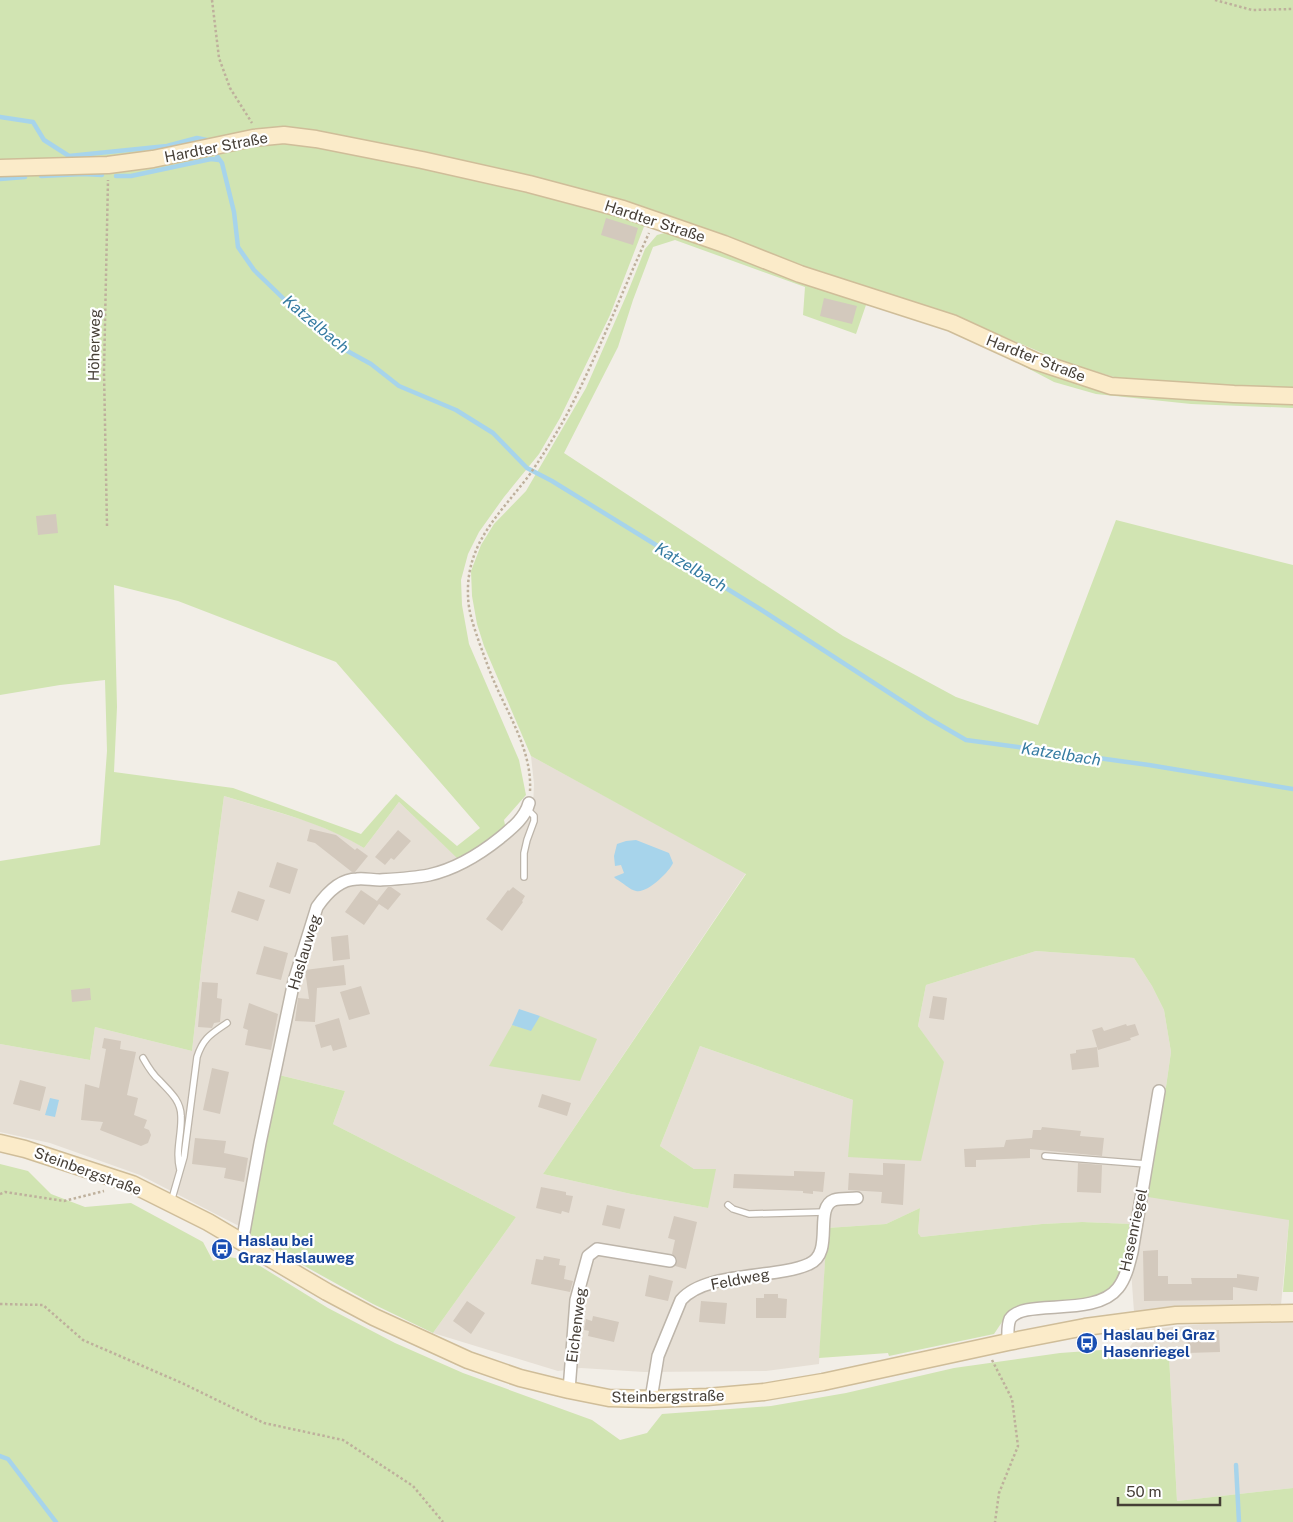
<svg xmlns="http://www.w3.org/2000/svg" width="1293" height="1522" viewBox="0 0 1293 1522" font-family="'Public Sans',sans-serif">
<rect width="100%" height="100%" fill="#f2eee7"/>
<path fill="#e6dfd5" d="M531,756L746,873L543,1174L631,1194L708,1208L694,1169L660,1146L700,1046L853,1100L944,1063L918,1026L926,985L1036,951L1134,958L1152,986L1164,1010L1171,1052L1166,1087L1153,1101L1289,1220L1281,1305H1212L1134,1312L1131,1270L1132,1224L1082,1222L1042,1224L921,1237L918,1233L920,1208L886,1224L827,1228L819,1364L766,1371L644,1372L581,1368L558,1371L433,1333L516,1217L333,1124L345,1091L271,1073L239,1226L140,1175L50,1143L0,1132V1044L90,1060L95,1027L192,1051L202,961L224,796L310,822L346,837L364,848L399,802L465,865L533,808L534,784Z
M1234,1321H1293V1488L1177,1501L1169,1356L1129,1348L1142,1330Z"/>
<path fill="#d1e4b2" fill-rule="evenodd" d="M0,0H1293V391L1180,385L1114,377L1064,362L957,317L822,275L664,215L305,132L160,155L0,164Z
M288,141L533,190L645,224L610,315L560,418L539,454L504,497L479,532L468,554L461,580L462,605L469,644L519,760L526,795L504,820L506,830L481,847L458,859L399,802L364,848C322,822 272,811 224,796L202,961L192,1051L95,1027L90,1060L0,1044V861L100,845L107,751L105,680L60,685L0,695V175ZM114,585L178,601L336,662L480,828L457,846L396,794L361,834L233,788L114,772L117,707Z
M672,231L823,287L933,318L1039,365L1090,383L1128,392L1222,400L1293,403V408L1191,404L1096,394L1054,382L967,336L909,315L866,305L856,334L803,315L805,287L675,240L653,247L633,300L618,347L564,453L843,636L956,697L1038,725L1116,520L1293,565V1292H1283L1289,1220L1136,1195L1153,1101L1166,1087L1171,1052L1164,1010L1152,986L1134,958L1036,951L926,985L918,1026L944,1062L921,1161L848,1157L853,1100L700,1046L660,1146L694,1169H716L708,1208L631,1194L543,1174L746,874L531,756L484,646L477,624L472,596L471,571L481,545L494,524L526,491L586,388L627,294L645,249L657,235Z
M540,1016L597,1039L580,1081L489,1066L512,1025L530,1030Z
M279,1075L345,1091L333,1124L516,1217L433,1333L373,1304L254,1238L248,1232Z
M0,1164L28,1171L51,1194L85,1207L131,1203L203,1242L213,1261L229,1257L252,1261L328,1308L395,1343L463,1373L592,1420L620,1440L647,1433L662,1414L771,1406L846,1393L954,1368L1060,1353L1129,1348L1169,1356L1177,1501L1293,1488V1522H0Z
M920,1208L918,1233L921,1237L1042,1224L1082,1222L1132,1224L1123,1274L1112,1291L1091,1300L1015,1308L1008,1313L994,1334L889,1356L888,1353L819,1358L827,1228L886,1224Z"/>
<path fill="#a7d4eb" d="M636,840L669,853L673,863C670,871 647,894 636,891C630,890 622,882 616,879L614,877L624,873L621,865L615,866L614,856L617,844L626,841Z
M519,1009L540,1016L531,1031L512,1025Z
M50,1098L59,1100L55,1117L45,1115Z"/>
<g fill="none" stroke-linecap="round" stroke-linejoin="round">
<path stroke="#a7d4eb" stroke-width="4.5" d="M0,117L33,122L44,140L69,156L167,146L197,138L207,140
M217,156L222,163L234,212L238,247L254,270L286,301L340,347L371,364L399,386L456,410L493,433L527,468L552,481L760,609L928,718L966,740L1149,765L1293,789
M41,176L83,174L102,175
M116,176H131L211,159L219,160
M0,179L25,177
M0,1456L8,1459L56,1522
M1236,1465L1239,1522"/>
</g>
<path fill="#d3c9bd" d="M606,218L638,228L633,245L601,235Z
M824,298L857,306L852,324L820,316Z
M56,514L58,533L38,535L36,516Z
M310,829L336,835L355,850L357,848L368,856L355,872H352L315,843L307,841Z
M398,830L411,841L394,860L391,858L385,865L375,857Z
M277,862L298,869L290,894L269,887Z
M388,887H391L401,894L388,910L379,904L364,925L345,912L361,890L377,901Z
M513,887L525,896L522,901L523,902L502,931L486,919L508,890L509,891Z
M238,891L265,900L258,921L231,912Z
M348,935L350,959L333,961L331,937Z
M264,946L288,953L281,980L256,974Z
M344,965L346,985L317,988L315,1022L295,1021L298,998L309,999L305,970Z
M202,982L218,983L217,998L222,999L220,1022L214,1023L212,1028L198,1027Z
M361,986L370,1014L349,1020L340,992Z
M90,988L91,1000L72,1002L71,990Z
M933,996L947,998L944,1020L929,1018Z
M249,1003L278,1014L271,1050L245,1045L248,1030L243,1028Z
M339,1018L347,1047L333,1051L331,1045L321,1048L315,1025Z
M1126,1024L1127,1026L1135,1024L1139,1035L1130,1038L1131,1040L1098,1050L1092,1030L1102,1027L1104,1031Z
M104,1038L121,1041L120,1049L136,1052L127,1095L138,1098L134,1115L147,1120L144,1128L149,1130L151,1135L148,1143L141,1146L100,1130L103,1122L81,1120L85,1084L99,1088L106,1049L102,1048Z
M1097,1047L1099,1067L1072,1070L1070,1054L1076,1053V1050Z
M212,1068L229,1072L220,1114L203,1110Z
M20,1080L46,1087L40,1111L13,1104Z
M542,1094L571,1103L567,1116L538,1107Z
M1042,1127L1081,1131L1080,1136L1104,1138L1102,1156L1030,1149V1158L976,1160V1167H965L964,1149L1004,1147L1006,1140L1032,1138L1033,1130H1041Z
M195,1138L226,1141L224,1153L248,1158L244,1182L224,1178L226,1168L192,1164Z
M883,1163L905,1164L903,1205L881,1203L882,1192L848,1190L849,1173L883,1175Z
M1078,1163L1102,1165L1101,1193L1077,1192Z
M794,1171L825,1172L823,1192L813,1191V1194L803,1193V1191L733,1188L734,1174L794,1176Z
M541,1187L566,1192V1195L573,1196L569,1213L562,1211L561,1214L536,1208Z
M607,1205L625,1209L620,1229L602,1225Z
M674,1216L697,1222L686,1269L675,1266L677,1259L672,1254L675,1240L668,1238Z
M1158,1250V1276H1168V1284H1192L1191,1278H1237V1274L1259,1277L1257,1291L1233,1287V1300L1144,1301L1143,1251Z
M544,1256L560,1259L559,1265L566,1266L564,1279L573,1281L570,1292L531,1284L536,1259L543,1260Z
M649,1275L673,1281L668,1301L645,1296Z
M764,1294H778V1298L787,1299L786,1318H756V1298H764Z
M467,1301L485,1313L471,1334L453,1321Z
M701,1301L727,1303L725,1324L699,1322Z
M593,1316L619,1322L614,1342L588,1336L589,1331L584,1330L586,1319L592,1321Z
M1219,1330L1220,1352L1187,1353L1186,1331Z"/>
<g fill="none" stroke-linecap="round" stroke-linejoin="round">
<g stroke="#bdb5aa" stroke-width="8">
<path id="lane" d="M524,877V853L527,840L534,821V816L527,809
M143,1058C147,1065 152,1074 159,1080C168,1090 181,1100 181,1116C182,1134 175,1151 180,1170
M1045,1156L1146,1164
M171,1202L184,1157L197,1057C203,1038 211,1034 227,1023
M728,1205L733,1209L749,1214L825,1212"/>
</g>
<g stroke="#bdb5aa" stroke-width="14">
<path id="street" d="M242,1243L260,1143L294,981L317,907C326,894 340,879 357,879C364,878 372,880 380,880C396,879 414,878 429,875C456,869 480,854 500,838C512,828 525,818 529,803
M1008,1342C1008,1335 1007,1326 1010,1319C1023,1298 1095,1318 1118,1288C1126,1278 1129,1264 1132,1252L1159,1091
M569,1390L576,1300L588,1256L597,1249L670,1261
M651,1399L658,1356L681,1300C706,1271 776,1279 809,1264C835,1253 813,1208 834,1200C841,1198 850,1199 857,1198"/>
</g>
<g stroke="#cfbd99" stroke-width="19">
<path id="secondary" d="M0,168L108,165L153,159L253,138L284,135L316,139L422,160L529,184L623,209L724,244L800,274L952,323L1035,361L1111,386L1234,394L1293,396
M0,1143L25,1149L132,1184L208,1222L327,1292L374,1317L468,1360L520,1378L569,1390L609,1398L651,1399L707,1397L764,1392L823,1382L1008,1342L1085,1327L1176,1315L1293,1313"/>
</g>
<path stroke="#beb09c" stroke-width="2.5" stroke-dasharray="2.5 2.5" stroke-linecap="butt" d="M212,0L219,58L230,88L252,123
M1215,0L1252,10L1293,9
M107,526L104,372L108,180
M530,791C532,754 512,721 497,688C490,673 485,658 479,642C474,627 468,611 468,595C466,542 501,513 530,474C543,455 555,436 566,416C597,357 621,294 649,233
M0,1194L5,1192L64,1201L104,1191
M0,1304L43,1305L83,1340L184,1384L264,1423L343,1440L413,1486L443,1522
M992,1360L1012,1399L1018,1446L999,1493L995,1522"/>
<use href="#lane" stroke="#fff" stroke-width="5.5"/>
<use href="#street" stroke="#fff" stroke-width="11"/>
<use href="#secondary" stroke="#fbebc9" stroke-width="16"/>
</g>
<defs>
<g id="bus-disc" transform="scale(1.125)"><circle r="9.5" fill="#1a4fb4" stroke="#fff"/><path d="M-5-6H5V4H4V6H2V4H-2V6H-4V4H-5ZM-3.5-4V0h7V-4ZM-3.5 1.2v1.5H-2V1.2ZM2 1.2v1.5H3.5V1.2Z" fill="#fff"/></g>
</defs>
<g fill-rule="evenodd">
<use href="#bus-disc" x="222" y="1249"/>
<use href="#bus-disc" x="1087" y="1343"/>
</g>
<g text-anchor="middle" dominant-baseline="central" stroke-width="4.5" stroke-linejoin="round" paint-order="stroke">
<g font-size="15" fill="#453e36" stroke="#fff">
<text transform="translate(216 147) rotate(-11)">Hardter Straße</text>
<text transform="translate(655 221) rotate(18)">Hardter Straße</text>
<text transform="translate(94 345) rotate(-89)">Höherweg</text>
<text transform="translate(1036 358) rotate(21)">Hardter Straße</text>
<text transform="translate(304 952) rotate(-73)">Haslauweg</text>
<text transform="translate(88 1171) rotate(20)">Steinbergstraße</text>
<text transform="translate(1133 1230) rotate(-78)">Hasenriegel</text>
<text transform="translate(740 1279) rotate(-11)">Feldweg</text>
<text transform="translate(576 1325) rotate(-83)">Eichenweg</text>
<text transform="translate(668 1396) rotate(-1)">Steinbergstraße</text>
</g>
<g font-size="15" font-weight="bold" fill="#164399" stroke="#fff" text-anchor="start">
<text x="238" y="1240">Haslau bei<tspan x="238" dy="17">Graz Haslauweg</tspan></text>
<text x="1103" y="1334">Haslau bei Graz<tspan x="1103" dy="17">Hasenriegel</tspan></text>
</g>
<g font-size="16" font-style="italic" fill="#357ba1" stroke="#fff">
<text transform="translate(316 324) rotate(40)">Katzelbach</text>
<text transform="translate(691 567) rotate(31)">Katzelbach</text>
<text transform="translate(1061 754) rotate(9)">Katzelbach</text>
</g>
</g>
<path d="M1118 1497v8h102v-8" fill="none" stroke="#453e36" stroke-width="2.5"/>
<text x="1126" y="1497" font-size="15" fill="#453e36" stroke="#ffffff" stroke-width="4" paint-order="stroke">50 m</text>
</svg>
